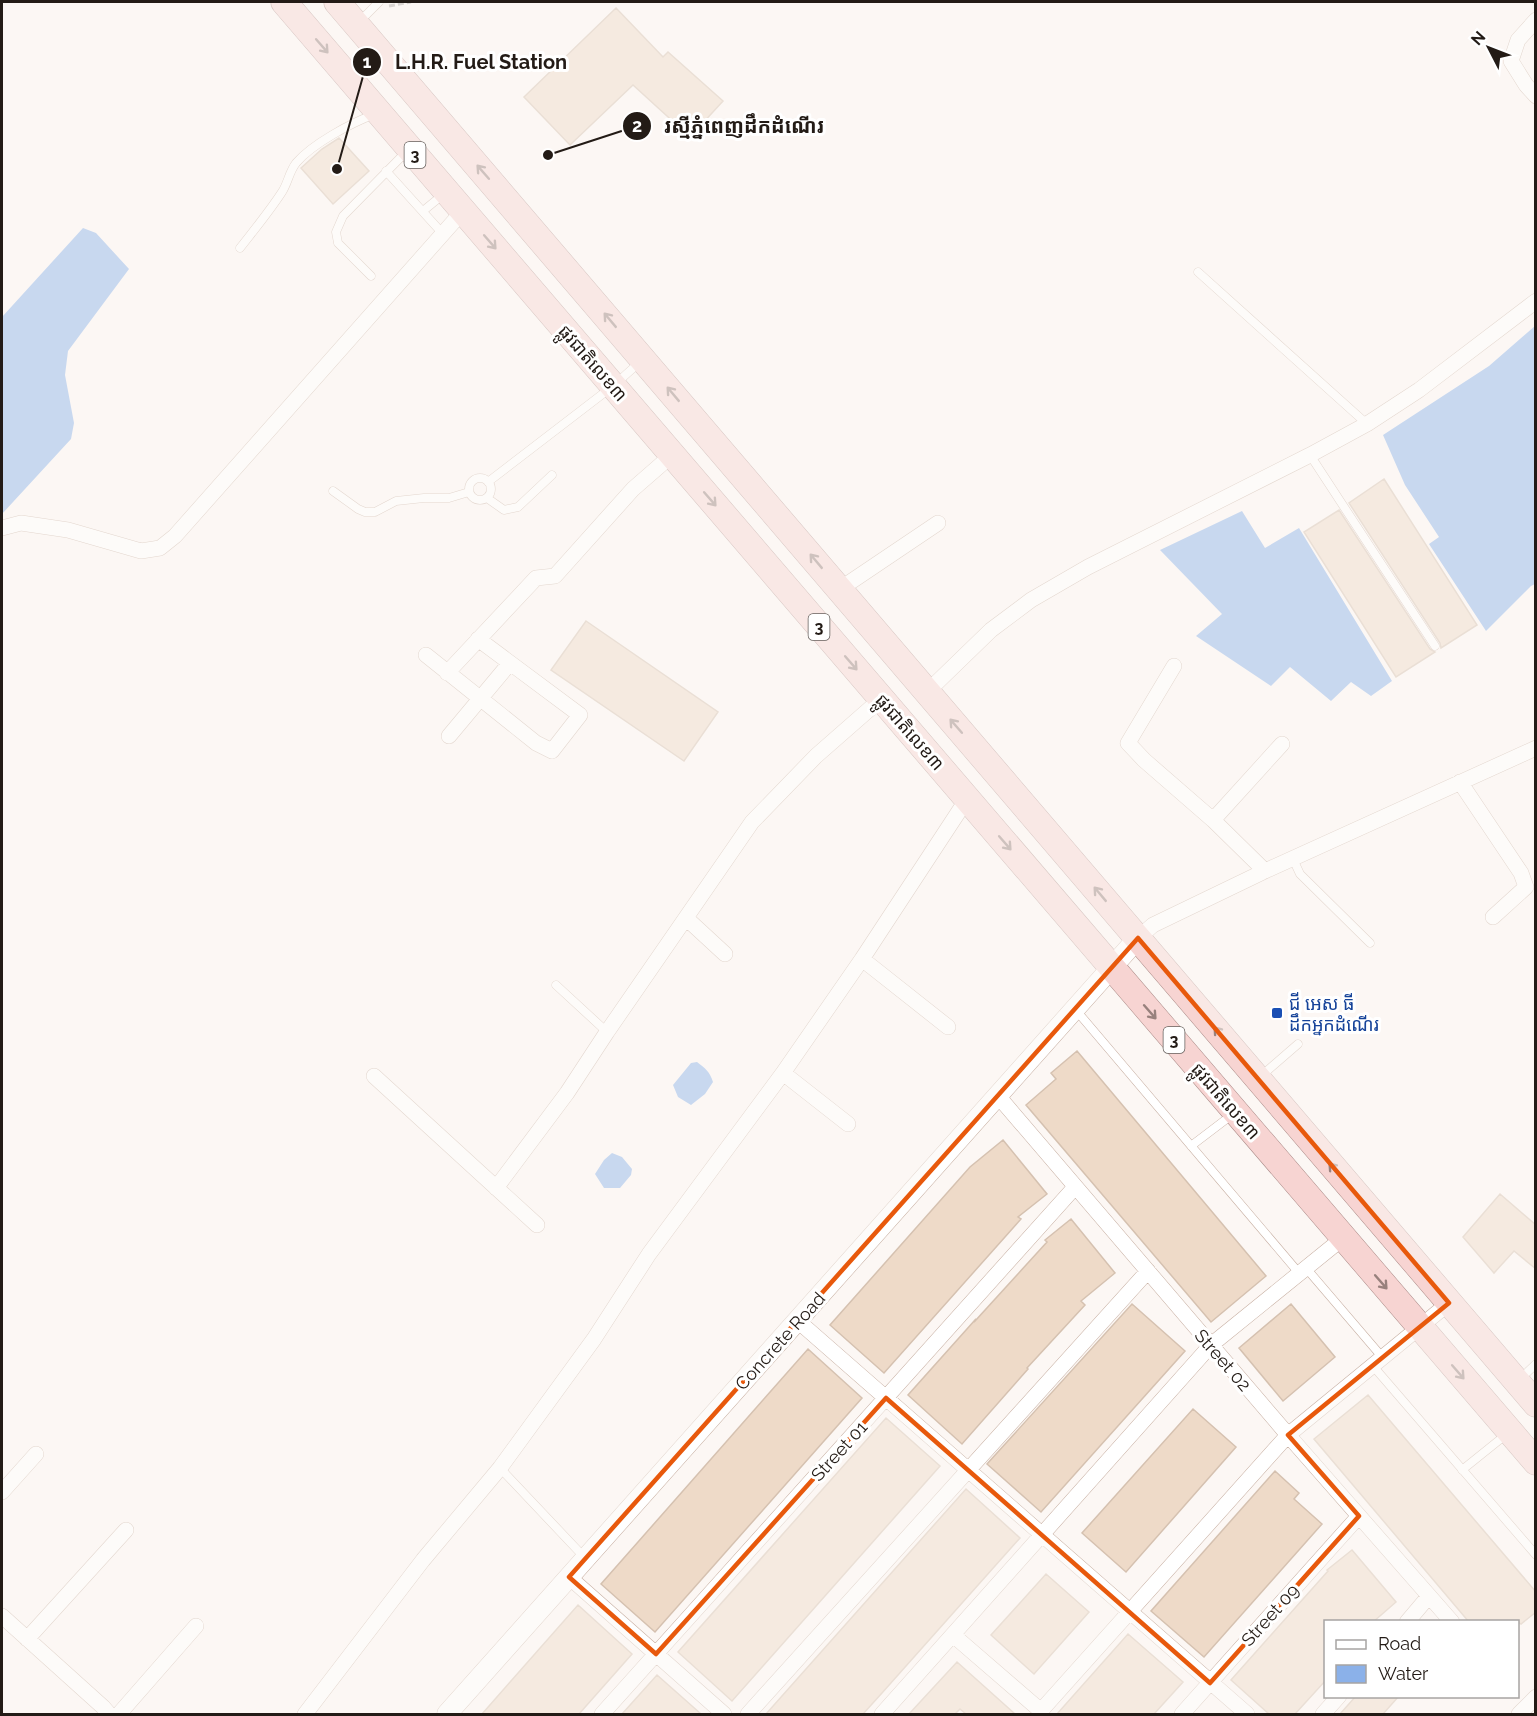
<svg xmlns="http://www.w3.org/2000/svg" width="1537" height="1716" viewBox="0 0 1537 1716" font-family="Raleway,'Noto Sans Khmer',sans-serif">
<rect width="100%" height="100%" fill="#fcf7f4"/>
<path fill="#8bb1e9" d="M83,228L96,233L129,269L68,351L65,375L74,423L71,439L2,514V317Z
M1535,326V584L1531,586L1486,631L1429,544L1439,537L1405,485L1383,435L1489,366Z
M1242,511L1265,548L1299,528L1392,681L1371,696L1351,682L1331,701L1290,667L1271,686L1196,636L1222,614L1160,550Z
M697,1062C705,1068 710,1072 713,1082L705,1094L691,1105L678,1097L673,1085L691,1063Z
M612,1153L622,1157L632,1169L631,1175L620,1188H604L595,1174L604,1160Z"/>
<path fill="#eedac8" stroke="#d5c1b0" stroke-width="1.5" d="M616,8L663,57L668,52L723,101L690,137L633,85L570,145L524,97Z
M339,138L369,171L333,204L301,168L322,149Z
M1384,479L1477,625L1441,648L1440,643L1349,503Z
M1339,510L1430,649L1435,652L1396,677L1304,532Z
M586,621L718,712L684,761L551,670Z
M1077,1051L1266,1276L1211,1322L1026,1105L1056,1079L1051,1073Z
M1003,1140L1047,1194L1018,1217L1021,1219L884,1373L830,1325L970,1167Z
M1500,1194L1536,1225V1269L1514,1251L1494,1273L1463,1237Z
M1071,1219L1115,1273L1081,1301L1085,1305L1027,1368L1028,1369L962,1444L908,1395L975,1320V1321L1047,1242L1045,1240Z
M1132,1304L1185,1351L1041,1512L987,1464Z
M1291,1304L1335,1357L1283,1401L1239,1348Z
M808,1349L862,1398L655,1632L601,1584Z
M1368,1395L1536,1592V1612L1521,1624L1518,1622H1469L1314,1439Z
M1193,1409L1236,1447L1126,1572L1082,1533Z
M886,1418L940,1466L732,1701L678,1652Z
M1275,1471L1299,1493L1294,1499L1322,1524L1204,1657L1151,1611Z
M966,1489L1020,1538L882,1693L863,1714H766Z
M1352,1550L1396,1602L1373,1622H1326V1680L1295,1714H1269L1231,1680L1328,1571L1327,1570Z
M1046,1574L1089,1612L1034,1674L991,1635Z
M578,1605L632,1654L579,1714H482Z
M1128,1634L1183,1682L1154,1714H1057Z
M957,1662L1015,1714H966L960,1709L955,1714H909Z
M657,1675L683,1698L701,1714H622Z
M1356,1696H1399L1383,1714H1340Z"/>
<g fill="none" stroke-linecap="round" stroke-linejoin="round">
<g stroke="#c7afa2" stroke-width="9">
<path id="service" d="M359,22L379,2
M386,171L443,234
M423,211L445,193
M240,248C254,230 269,212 282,192C288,183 289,172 296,163C312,144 351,123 375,114
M1198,272L1367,424
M371,276L338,243L336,232L343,216L407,151
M1310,455L1435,646
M469 489a11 11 0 1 1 22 0a11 11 0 1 1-22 0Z
M488,482L613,386L640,362
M333,491L358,509L365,512H375L396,501L424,498H449L469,492
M487,498L504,510L518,507L552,475
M1293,859L1300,874L1370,943
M556,985L607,1032
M1075,1009L1299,1273
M1260,1077L1298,1044
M1191,1146L1233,1114
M1306,1268L1383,1358
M1373,1366L1536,1555
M1520,1379L1536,1364
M500,1468L585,1558
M1462,1470L1508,1433"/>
</g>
<g stroke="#c7afa2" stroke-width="16">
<path id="minor" d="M1536,20L1518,40L1511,61L1526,85L1536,96
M2,528L21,523L68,530L141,551L160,548L175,536L463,211
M840,589L938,523
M426,655L536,743L552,751L580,715L478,639
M1174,666L1128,743L1144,760L1213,820L1265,871
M447,673L536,578L555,576L633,489L672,455
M927,692L991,630L1031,600L1088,567L1310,455L1367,424L1419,390L1536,301
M449,736L510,663
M1460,782L1521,873L1526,887L1493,917
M1213,820L1282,744
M686,918L725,954
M1138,938L1153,925L1265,871L1536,748
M862,959L948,1027
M783,1073L848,1124
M374,1076L537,1225
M998,1096L1288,1435L1452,1622
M496,1188L567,1093L607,1032L752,822L816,756L881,699
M798,1321L1247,1714
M2,1492L36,1454
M569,1577L724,1714
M2,1616L103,1707L109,1714
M1407,1622L1429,1596
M953,1635L1041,1711
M27,1639L126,1530
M119,1714L196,1626
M305,1714L423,1560L500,1468L594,1339L649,1254L783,1073L862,959L967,799
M602,1714L1075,1187
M748,1714L1148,1271
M882,1714L1211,1345L1343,1238
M1038,1714L1288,1435L1449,1303
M1182,1714L1359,1516
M1323,1714L1339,1696
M1519,1714L1536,1697"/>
</g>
<g stroke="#c7afa2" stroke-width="21">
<path id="tertiary" d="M447,1714L1138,938"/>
</g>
<g stroke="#ac8d89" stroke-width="27">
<path id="trunk" d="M284,2L1536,1462
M337,2L1536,1404"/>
</g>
<path stroke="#b2aca8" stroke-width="3" stroke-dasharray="6 3" stroke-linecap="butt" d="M389,6L411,2"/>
<use href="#service" stroke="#fff" stroke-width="8"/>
<use href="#minor" stroke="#fff" stroke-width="15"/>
<use href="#tertiary" stroke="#fff" stroke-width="20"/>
<use href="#trunk" stroke="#f7d4d2" stroke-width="26"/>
</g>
<defs><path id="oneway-shaft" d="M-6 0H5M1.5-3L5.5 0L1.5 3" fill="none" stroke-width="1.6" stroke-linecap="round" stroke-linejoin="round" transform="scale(1.5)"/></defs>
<g stroke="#98817d">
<use href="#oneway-shaft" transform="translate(322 46) rotate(49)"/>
<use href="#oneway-shaft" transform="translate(483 172) rotate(-131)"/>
<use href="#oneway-shaft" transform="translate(490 242) rotate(49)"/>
<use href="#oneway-shaft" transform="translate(610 320) rotate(-130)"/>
<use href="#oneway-shaft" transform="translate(673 394) rotate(-130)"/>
<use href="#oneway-shaft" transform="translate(710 499) rotate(49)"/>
<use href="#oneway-shaft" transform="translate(816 561) rotate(-130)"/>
<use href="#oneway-shaft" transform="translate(851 663) rotate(49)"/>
<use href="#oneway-shaft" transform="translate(956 726) rotate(-131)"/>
<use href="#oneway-shaft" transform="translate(1005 843) rotate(49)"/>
<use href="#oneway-shaft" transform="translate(1100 894) rotate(-130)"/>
<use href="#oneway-shaft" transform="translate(1150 1012) rotate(49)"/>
<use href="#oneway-shaft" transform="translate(1220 1034) rotate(-130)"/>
<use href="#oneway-shaft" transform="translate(1335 1170) rotate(-131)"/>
<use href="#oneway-shaft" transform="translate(1381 1282) rotate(49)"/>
<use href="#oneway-shaft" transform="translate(1458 1372) rotate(49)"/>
</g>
<path d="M0 0H1537V1716H0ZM1138,938L1449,1303L1288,1435L1359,1516L1210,1683L886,1398L656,1654L569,1577Z" fill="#fcf7f4" fill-opacity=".55" fill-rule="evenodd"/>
<path fill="none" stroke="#e8590c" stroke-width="4.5" stroke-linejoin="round" d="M1138,938L1449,1303L1288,1435L1359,1516L1210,1683L886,1398L656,1654L569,1577Z"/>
<rect fill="#1a4fb4" stroke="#fff" stroke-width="2" x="1271" y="1007" width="12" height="12" rx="3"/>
<g text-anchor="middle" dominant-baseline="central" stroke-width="6" stroke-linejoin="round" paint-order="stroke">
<g fill="#fff" stroke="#655f5c" stroke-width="1.5">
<rect x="404.5" y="142" width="21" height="26" rx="4.5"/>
<rect x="808.5" y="614" width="21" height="26" rx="4.5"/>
<rect x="1163.5" y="1027" width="21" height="26" rx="4.5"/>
</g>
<g font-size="16" font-weight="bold" fill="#231b16">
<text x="415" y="155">3</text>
<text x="819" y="627">3</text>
<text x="1174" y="1040">3</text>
</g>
<g font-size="18" fill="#231b16" stroke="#fff">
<text transform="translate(593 363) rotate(49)">ផ្លូវជាតិលេខ៣</text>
<text transform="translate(910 732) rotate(49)">ផ្លូវជាតិលេខ៣</text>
<text transform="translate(1226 1101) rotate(49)">ផ្លូវជាតិលេខ៣</text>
<text transform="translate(780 1341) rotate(-48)">Concrete Road</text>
<text transform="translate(1223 1360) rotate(49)">Street 02</text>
<text transform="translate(839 1451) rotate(-48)">Street 01</text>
<text transform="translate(1270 1615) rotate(-48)">Street 09</text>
</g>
<g font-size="18" fill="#164399" stroke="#fff" text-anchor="start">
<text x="1289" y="1003">ជី អេស ធី<tspan x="1289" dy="21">ដឹកអ្នកដំណើរ</tspan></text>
</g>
</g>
<path fill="none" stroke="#231b16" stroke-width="2" d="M337 169L367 62M548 155L637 126"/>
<g fill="#231b16" stroke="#fff" stroke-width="2">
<circle cx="337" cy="169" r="6"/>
<circle cx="548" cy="155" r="6"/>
<circle cx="367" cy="62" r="15"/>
<circle cx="637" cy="126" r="15"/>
</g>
<g font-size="18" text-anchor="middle" font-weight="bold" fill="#fff">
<text x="367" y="68">1</text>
<text x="637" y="132">2</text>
</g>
<g font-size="20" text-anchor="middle" font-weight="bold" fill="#231b16" stroke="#fff" stroke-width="6" stroke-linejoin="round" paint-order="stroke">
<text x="481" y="69">L.H.R. Fuel Station</text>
<text x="744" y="133">រស្មីភ្នំពេញដឹកដំណើរ</text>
</g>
<rect width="1537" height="1716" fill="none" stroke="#231b16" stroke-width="6"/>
<rect x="1324" y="1620" width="195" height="78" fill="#ffffff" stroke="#a7a4a2" stroke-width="1.5"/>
<rect x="1336" y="1640" width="30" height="9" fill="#ffffff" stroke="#a7a4a2" stroke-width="1.5"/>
<text x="1378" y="1650" font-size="18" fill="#231b16">Road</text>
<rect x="1336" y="1665" width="30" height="18" fill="#8bb1e9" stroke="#a7a4a2" stroke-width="1.5"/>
<text x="1378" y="1680" font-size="18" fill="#231b16">Water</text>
<g transform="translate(1489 48) rotate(312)" stroke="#ffffff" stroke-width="4.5" paint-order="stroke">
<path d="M0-4.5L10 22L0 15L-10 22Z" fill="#231b16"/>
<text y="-9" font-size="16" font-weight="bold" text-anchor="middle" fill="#231b16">N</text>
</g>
</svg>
